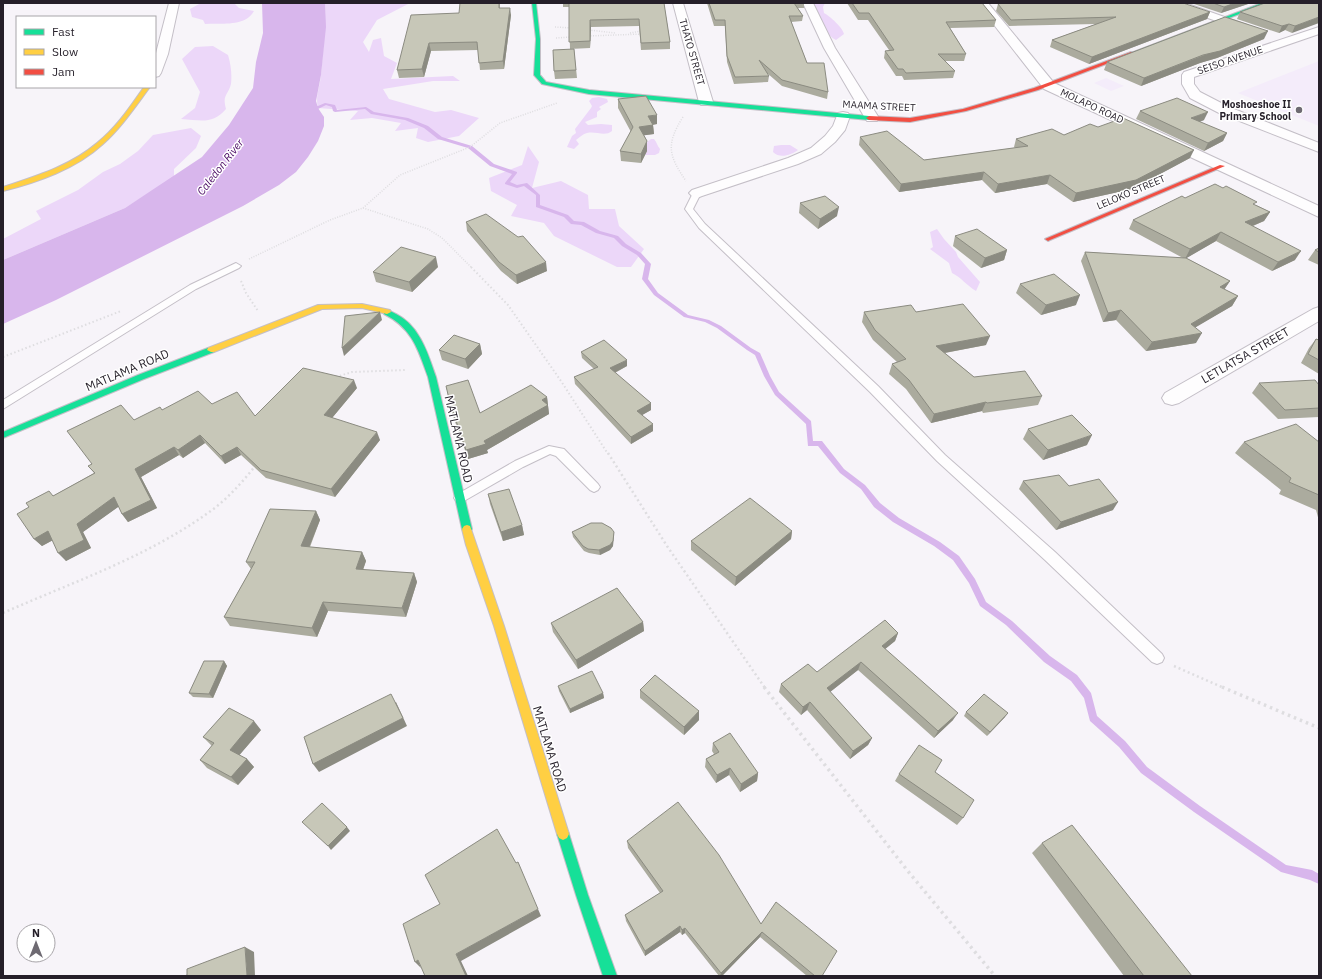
<svg xmlns="http://www.w3.org/2000/svg" width="1322" height="979" viewBox="0 0 1322 979" font-family="'IBM Plex Sans',sans-serif">
<rect width="100%" height="100%" fill="#f7f4f9"/>
<path fill="#f4ecfa" d="M1319,61V126L1238,93Z
M1106,78L1124,86L1111,91L1094,83Z"/>
<path fill="#ecd7f9" d="M201,3H234L239,8L254,11C245,27 222,23 205,24L203,20L192,17L190,9Z
M325,3H410L377,20L363,42L369,52L373,40L381,38L384,56L397,63L391,79L453,76L460,81H433L383,89L389,99L435,112L451,110L479,118L459,136L428,142L416,138L418,128L395,131L401,123L372,118L350,120L358,111L318,108C315,96 320,87 321,75C323,51 326,27 325,3Z
M812,3H825L823,7L824,13C830,16 843,28 844,34L836,40C827,36 824,26 820,17C818,13 814,8 812,3Z
M213,46L228,55C231,65 232,74 231,84C228,96 222,94 226,109C212,125 201,120 181,119L195,108L200,92L182,59L195,47Z
M599,97L607,99L608,102L599,107L601,109L597,112V117L585,122L588,125L601,124L612,125V131C605,137 596,131 587,133C583,134 580,137 576,140L579,144L574,149L567,147L572,136L576,133L575,129L591,108L592,106L589,101L592,98Z
M191,128L201,136L196,148L174,169V177L125,208L3,260V239L41,219L36,211L78,190L103,172L120,164L138,151L153,135Z
M651,139H654C657,142 657,146 660,149L659,153L655,155H642L647,142Z
M781,145H790L798,150C791,155 780,159 773,152L774,146Z
M528,146L539,162L532,188L561,181L588,195L589,209H615L619,226L644,249L631,267H617L554,236L544,223L511,216L517,205L491,191L489,178L522,165Z
M937,229L944,239L956,252L958,257L980,282L976,291C966,285 962,278 952,273L949,263L930,249L933,247L930,232Z"/>
<path fill="#d8b6ec" d="M262,3H325L326,27L321,75L316,101L318,108L324,117V126L318,141L308,157L296,172L279,185L243,206L56,300L3,324V260L125,208L202,157L229,125L253,88L256,62L263,33Z"/>
<g fill="none" stroke-linecap="round" stroke-linejoin="round">
<path fill="#d8b6ec" fill-rule="evenodd" d="M325,103L335,105L337,110L366,107L374,112L408,118L428,126L442,137L472,146L494,164L517,172V173L510,182L517,185L527,183L540,195V205L568,215L574,221L584,222L600,231L618,236L626,244L641,253L651,264L648,279L658,293L688,315L709,320L721,326L751,348L760,353L770,376L779,392L811,421L813,441H822L844,469L865,485L880,503L899,518L940,542L959,556L975,579L986,602L1012,621L1050,656L1077,675L1091,693L1097,716L1125,741L1147,767L1200,806L1286,865L1312,870L1319,874V884L1310,880L1281,872L1194,812L1141,773L1119,747L1090,721L1084,698L1071,681L1044,662L1006,625L980,606L969,583L953,560L934,546L893,522L874,507L861,489L840,473L818,446H808L806,424L775,395L764,376L755,355L747,350L717,328L705,322L684,317L654,295L642,279L645,264L637,255L622,246L614,238L596,233L581,225L571,224L564,217L536,207V195L524,186L517,188L505,184V183L512,174L490,166L468,148L438,139L424,128L405,120L371,114L365,109L335,112L333,111L332,107L326,105L318,109L307,105L309,104L318,106Z"/>
<g stroke="#c4bfc7" stroke-width="2">
<path id="lane" d="M694,191H700L701,193L693,209L705,224L878,386L945,455L1055,552L1162,654L1164,658L1162,662L1157,664L1152,662L1045,560L937,461L870,392L699,228L685,209Z
M236,263L241,266L239,268L196,289L3,409V400L190,285Z
M549,446L564,449L598,484L600,487L598,490L594,492L590,490L556,456L550,454L523,467L464,501L460,503L456,501L454,498L456,495L515,461Z"/>
</g>
<g stroke="#c4bfc7" stroke-width="2">
<path id="street" d="M169,3H179L168,54L161,73L159,76L155,77V57Z
M673,3H683L713,102L711,105H701L699,102Z
M803,3H813L835,48L879,118L877,121H867L865,118L824,48Z
M977,3H988L1054,83L1319,206V217L1044,89Z
M1170,3H1185L1247,25L1249,27L1247,29H1239L1171,5Z
M1319,27V34L1194,77V84L1200,92L1229,107L1319,143V152L1219,113L1190,98L1182,84V75L1184,72Z
M843,112L848,113L850,116L845,130L835,142L821,154L798,164L702,196L697,198L692,196L689,193L692,190L788,158L811,148L825,136L833,126L838,113Z
M1319,307V321L1179,403L1172,405L1165,403L1162,398L1165,393L1313,309Z"/>
</g>
<g stroke="#c4bfc7" stroke-width="2">
<path id="fast" d="M532,3H536L540,39V75L546,82L589,90L869,116L872,118L869,120L589,94L542,84L534,75L536,39Z
M1262,3H1268L1135,54L1131,53Z
M384,310C389,310 392,312 396,314C420,326 428,354 436,377L472,529L470,532H464L462,529L428,377C418,349 412,328 384,314Z
M208,348H211L215,350L214,352L144,379L3,438V432L138,375Z
M563,828L567,830L569,834L588,895L617,976H603L576,895L557,834L559,830Z"/>
</g>
<g stroke="#c4bfc7" stroke-width="2">
<path id="slow" d="M144,87H150C135,107 121,128 103,144C76,169 38,182 3,191V187C36,176 70,166 97,143C116,128 130,107 144,87Z
M362,304L390,310L391,312L387,314L362,308L322,309L214,352H211L207,350L208,348L318,305Z
M467,525L470,526L504,626L569,834L567,838L563,840L559,838L557,834L494,626L466,545L462,529L464,526Z"/>
</g>
<g stroke="#c4bfc7" stroke-width="2">
<path id="jam" d="M1131,52L1135,53L1038,90L966,111L910,122L869,120L866,118L869,116L910,118L963,109L1034,88Z
M1220,165L1225,166L1050,240L1048,241L1045,239Z"/>
</g>
<path stroke="#dedde0" stroke-width="1.5" stroke-dasharray="1 1.5" stroke-linecap="butt" d="M555,27L572,28
M589,30L615,33
M630,33L641,31
M588,36L643,34
M556,38L571,37
M683,117C666,144 668,155 686,181
M363,208L400,175L470,147L500,123L557,103
M249,259L330,220L363,208L428,229L442,238L472,268"/>
<path stroke="#dedde0" stroke-width="2" stroke-dasharray="1.5 2.5" stroke-linecap="butt" d="M471,267L508,305L561,381L608,454
M241,281L246,293L258,311
M3,357L121,311
M336,377L352,372L406,370"/>
<path stroke="#dedde0" stroke-width="2.5" stroke-dasharray="2 3" stroke-linecap="butt" d="M608,453L667,546L765,688
M3,613C75,581 153,555 216,507C231,495 244,480 256,465
M1174,666L1224,688"/>
<path stroke="#dedde0" stroke-width="3.5" stroke-dasharray="2.5 4" stroke-linecap="butt" d="M764,687L907,870L995,976
M1222,687L1319,728"/>
<use href="#lane" fill="#fefdfe" fill-rule="evenodd"/>
<use href="#street" fill="#fefdfe" fill-rule="evenodd"/>
<use href="#fast" fill="#16e098" fill-rule="evenodd"/>
<use href="#slow" fill="#ffcf43" fill-rule="evenodd"/>
<use href="#jam" fill="#f24e42" fill-rule="evenodd"/>
</g>
<path fill="#abab9e" d="M500,3V8L511,15L504,69L480,70L478,50L431,51L424,77L399,78L397,70L459,13Z
M559,3H664L670,42V49L641,50L639,26L591,27L590,48L570,49L569,7H563V3L559,4Z
M707,3H804V8H798L803,16L802,21L791,22L807,63L828,92L827,99L782,86L767,73L769,76L768,82L734,84L727,62L725,26H714Z
M847,3H982L996,20L994,27L950,28L966,54L964,61H945L955,71L953,78L904,80L902,76H896L884,58L885,51L889,50L868,20H858Z
M1191,3H1251L1221,13Z
M1319,3L1292,33L1285,30L1279,33L1237,19L1240,12Z
M998,4L1210,12L1207,19L1089,64L1050,47L1052,40L1096,24L1009,26L996,11Z
M1264,39L1217,58L1200,63L1141,86L1104,70L1107,62Z
M574,49L577,78L555,79L554,71Z
M618,99L657,124L653,125L654,134L644,135L647,141V151L641,163L621,161L620,151L631,132L618,108Z
M1140,111L1204,120L1199,122L1227,133L1223,141L1204,151L1136,119Z
M1098,127L1190,158L1132,189L1073,202L1047,184L995,193L982,180L899,192L859,145L860,137L924,160L1015,148L1014,147L1016,139L1064,135Z
M1185,198L1256,205L1270,212L1264,221L1253,226L1295,260L1272,271L1216,241L1186,258L1230,281L1224,289L1238,296L1232,306L1195,327L1196,343L1146,351L1116,320L1103,322L1081,261L1085,252L1183,258L1129,229L1133,220Z
M800,203L837,216L818,229L799,213Z
M466,222L547,271L517,284L501,271L467,231Z
M955,236L1007,250L1004,260L981,268L953,246Z
M1319,248V265L1308,260L1315,250Z
M438,267L412,292L376,282L373,272Z
M1020,284L1076,305L1041,315L1016,293Z
M864,312H916L986,345L945,353L974,377L1042,396L1038,405L983,413L982,411L931,423L906,389L889,374L892,364L897,362L873,340L862,322Z
M1316,339L1319,340V374L1301,363L1309,348Z
M480,344L482,354L468,369L442,360L439,350Z
M581,352L627,366L615,373L651,403V410L642,415L653,431L631,444L575,384L574,377L594,369L582,358Z
M1259,383L1319,385V417L1278,419L1252,393Z
M446,386L480,413L547,397L549,414L487,450L488,453L468,459L452,413Z
M357,388L332,418L380,440L335,497L266,478L241,455L225,464L205,443L183,458L179,455L141,477L157,508L128,522L122,514L119,506L83,532L91,548L66,561L53,540L42,546L34,539L53,496L94,473L88,466L92,464L134,420L162,410L212,404L255,416Z
M1028,429L1087,445L1043,460L1023,439Z
M1244,442H1319V521L1316,510L1279,494L1281,490L1235,453Z
M1023,481L1069,486L1113,510L1056,530L1019,489Z
M488,494L522,525L524,535L503,541L490,504Z
M316,511L320,520L310,547L362,552L366,561L363,570L414,573L417,582L406,617L328,611L317,637L230,626L224,617L251,569L246,562Z
M792,531L791,539L735,586L691,550V541Z
M572,532H614L613,546L610,550L600,555L589,553L584,551L573,537Z
M643,622L644,631L578,669L553,632L551,623Z
M898,633L895,641L885,649L953,720L934,738L858,670L830,692L872,738L868,745L850,759L807,710L801,715L779,692L781,684L817,672Z
M224,661L227,666L213,698L193,697L189,693Z
M558,686L603,693L604,698L570,713L559,691Z
M640,690L699,720L684,735L640,698Z
M966,712L1005,717L987,736L964,716Z
M261,730L239,755L247,759L254,767L238,785L207,768L200,760L212,746L203,737Z
M713,743L758,773L757,781L740,792L729,775L716,783L705,767L706,759L714,754L712,751Z
M935,772L963,818L957,825L895,781L899,774Z
M627,841L761,924L822,976H807L760,937L722,976H719L685,933L682,935L680,932L645,956L626,921L625,915L660,893L628,848Z
M1042,843L1192,976H1124L1032,853Z"/>
<path fill="#8b8b81" d="M1235,3H1251L1221,13L1224,7Z
M510,8L511,15L504,69L503,61Z
M1210,12L1207,19L1089,64L1092,57Z
M1319,17V23L1292,33L1295,26Z
M590,20L591,27L590,48Z
M1289,24L1285,30L1279,33L1282,26Z
M1268,31L1264,39L1217,58L1200,63L1141,86L1144,78Z
M429,43L431,51L424,77L422,69Z
M1208,112L1204,120L1187,127L1191,118Z
M657,115V124L649,125L648,116Z
M653,125L654,134L639,136V127Z
M1227,133L1223,141L1204,151L1208,143Z
M647,141V151L641,163V154Z
M1194,150L1190,158L1132,189L1073,202L1076,193Z
M984,172L982,180L899,192L901,184Z
M1050,175L1047,184L995,193L998,184Z
M839,207L837,216L818,229L820,219Z
M1270,212L1264,221L1240,231L1245,222Z
M1221,232L1216,241L1185,259L1190,249Z
M1007,250L1004,260L981,268L985,258Z
M1301,251L1295,260L1272,271L1278,262Z
M436,257L438,267L412,292L409,282Z
M546,262L547,271L517,284L516,275Z
M1230,281L1224,290L1220,287Z
M1080,295L1076,305L1041,315L1046,305Z
M1238,296L1232,306L1186,333L1191,324Z
M1121,310L1116,320L1103,322L1108,313Z
M380,312L382,320L344,356L342,348Z
M1202,333L1196,343L1146,351L1152,342Z
M990,336L986,345L933,355L936,346Z
M480,344L482,354L468,369L465,359Z
M627,360V366L610,375V368Z
M354,380L357,388L327,424L324,415Z
M547,397L549,414L487,450L488,453L468,459L466,450L484,441L542,400Z
M986,402L982,411L931,423L934,414Z
M651,403V410L637,418V411Z
M653,424V431L631,444V437Z
M377,432L380,440L335,497L331,489Z
M200,435L205,443L183,458L178,450Z
M1092,435L1087,445L1043,460L1048,450Z
M174,447L179,455L141,477L157,508L128,522L122,514L135,469Z
M237,447L241,455L225,464L221,456Z
M114,497L121,505L83,532L91,548L66,561L58,553L77,524Z
M1118,502L1113,510L1056,530L1061,522Z
M316,511L320,520L306,555L301,546Z
M522,525L524,535L503,541L501,532Z
M48,531L55,539L42,546L34,539Z
M792,531L791,539L735,586L736,577Z
M614,532L613,546L610,550L600,555L599,550Z
M362,552L366,561L360,578L356,569Z
M414,573L417,582L406,617L402,608Z
M323,602L328,611L317,637L312,628Z
M643,622L644,631L578,669L576,660Z
M898,633L895,641L879,654L882,646Z
M224,661L227,666L213,698L209,694Z
M861,662L858,670L825,696L827,688Z
M603,693L604,698L570,713V709Z
M396,702L407,726L319,772L313,764Z
M810,702L807,710L801,715L803,707Z
M699,711V720L684,735V727Z
M958,713L953,720L934,738L938,731Z
M1008,713L1005,717L987,736L990,732Z
M254,721L261,730L237,758L230,750Z
M872,738L868,745L850,759L853,751Z
M247,759L254,767L238,785L231,777Z
M730,768L729,775L716,783L717,775Z
M758,773L757,781L740,792L741,784Z
M347,827L350,831L331,850L328,846Z
M538,909L541,916L461,961L468,976H466L456,954Z
M680,926V932L645,956V951Z
M685,928V933L682,935V930Z
M762,932L760,937L722,976H720L721,973Z
M245,947L254,952L255,976H247Z
M418,960L421,968L415,962Z"/>
<path fill="#c7c7b8" stroke="#8b8b81" d="M460,3H499V8H510L503,61L479,63L477,42L429,43L422,69L397,70L411,15L459,13Z
M569,3H664L670,42L641,43L639,19L590,20V41L569,42Z
M709,3H794L803,16H789L807,63H824L828,92L782,80L759,60L769,76L735,77L727,56L725,20H715Z
M852,3H982L996,20L946,22L966,54H938L955,71L906,73L903,69H898L885,51L894,50L869,13H859Z
M1002,3H1183L1210,12L1092,57L1052,40L1116,17L1011,20L998,4Z
M1213,3H1235L1224,7Z
M1265,3H1319V17L1295,26L1289,24L1282,26L1240,12Z
M1225,17L1268,31L1220,51L1203,55L1144,78L1107,62Z
M574,49L576,70L554,71L553,50Z
M646,96L657,115L648,116L653,125L639,127L647,141L641,154L620,151L633,127L618,99Z
M1177,98L1208,112L1191,118L1227,133L1208,143L1140,111Z
M1123,118L1194,150L1136,180L1076,193L1050,175L998,184L984,172L901,184L860,137L887,131L924,160L1028,146L1016,139L1052,129L1064,135L1090,124L1098,127Z
M1215,184L1223,188L1226,186L1257,202L1253,204L1270,212L1245,222L1301,251L1278,262L1221,232L1190,249L1133,220L1182,196L1185,198Z
M825,196L839,207L820,219L800,203Z
M486,214L518,237L523,236L546,262L516,275L499,262L466,222Z
M977,229L1007,250L985,258L955,236Z
M401,247L436,257L409,282L373,272Z
M1319,248V252L1315,250Z
M1085,252L1186,258L1230,281L1220,287L1238,296L1191,324L1202,333L1152,342L1121,310L1108,313Z
M1054,274L1080,295L1046,305L1020,284Z
M963,304L990,336L936,346L974,377L1025,371L1042,396L987,403L986,402L934,414L909,380L892,364L906,359L875,330L864,312L911,305L916,312Z
M380,312L342,348L345,316Z
M454,335L480,344L465,359L439,350Z
M1316,339L1319,340V360L1308,354Z
M604,340L627,360L610,368L651,403L637,411L653,424L631,437L574,377L598,367L581,352Z
M303,368L354,380L324,415L377,432L331,489L261,470L237,447L221,456L200,435L178,450L174,447L135,469L151,500L122,514L114,497L77,524L84,540L58,553L48,531L34,539L17,514L29,507L26,503L49,491L53,496L95,473L88,466L92,464L67,431L121,405L134,420L160,407L162,410L198,391L212,404L237,392L255,416Z
M468,380L480,413L531,385L547,397L542,400L548,405L484,441L486,444L466,450L450,403L446,386Z
M1315,380L1319,385V408L1285,410L1259,383Z
M1072,415L1092,435L1048,450L1028,429Z
M1296,424L1319,442V495L1289,482L1291,478L1244,442Z
M1059,475L1069,486L1099,479L1118,502L1061,522L1023,481Z
M509,489L522,525L501,532L488,494Z
M750,498L792,531L736,577L691,541Z
M270,509L316,511L301,546L362,552L356,569L414,573L402,608L323,602L312,628L224,617L255,562H246Z
M591,523H602L611,528L614,532L613,541L610,545L599,550L588,549L583,546L572,532Z
M617,588L643,622L576,660L551,623Z
M885,620L898,633L882,646L958,713L938,731L861,662L827,688L872,738L853,751L810,702L803,707L781,684L808,664L817,672Z
M204,661H224L209,694L189,693Z
M592,671L603,693L570,709L558,686Z
M655,675L699,711L684,727L640,690Z
M391,694L403,718L313,764L304,737Z
M984,694L1008,713L990,732L966,712Z
M229,708L254,721L230,750L247,759L231,777L200,760L214,743L203,737Z
M730,733L758,773L741,784L730,768L717,775L706,759L719,752L713,743Z
M919,745L942,760L935,772L974,800L963,818L899,774Z
M678,802L719,855L761,924L776,902L837,951L822,976H815L762,932L721,973L685,928L682,930L680,926L645,951L625,915L663,891L627,841Z
M322,803L347,827L328,846L302,822Z
M1072,825L1192,976H1144L1042,843Z
M497,829L516,863L518,862L538,909L456,954L466,976H425L418,960L415,962L403,924L440,904L425,875Z
M245,947L247,976H185L187,975V969Z"/>
<circle fill="#6e6a72" stroke="#fff" stroke-width="1.5" cx="1299" cy="110" r="4"/>
<g text-anchor="middle" dominant-baseline="central" stroke-width="3" stroke-linejoin="round" paint-order="stroke">
<g font-size="10" fill="#251f29" stroke="#fff">
<text transform="translate(692 52) rotate(74)">THATO STREET</text>
<text transform="translate(1230 60) rotate(-19)">SEISO AVENUE</text>
<text transform="translate(879 106) rotate(3)">MAAMA STREET</text>
<text transform="translate(1092 106) rotate(25)">MOLAPO ROAD</text>
<text transform="translate(1131 192) rotate(-23)">LELOKO STREET</text>
</g>
<g font-size="10" font-weight="bold" fill="#251f29" stroke="#fff" text-anchor="end">
<text x="1291" y="104">Moshoeshoe II<tspan x="1291" dy="12">Primary School</tspan></text>
</g>
<g font-size="11" font-style="italic" fill="#470662" stroke="#fff">
<text transform="translate(220 167) rotate(-52)">Caledon River</text>
</g>
<g font-size="12" fill="#251f29" stroke="#fff">
<text transform="translate(1245 355) rotate(-30)">LETLATSA STREET</text>
<text transform="translate(127 370) rotate(-23)">MATLAMA ROAD</text>
<text transform="translate(459 439) rotate(77)">MATLAMA ROAD</text>
<text transform="translate(550 749) rotate(73)">MATLAMA ROAD</text>
</g>
</g>
<rect width="1322" height="979" fill="none" stroke="#251f29" stroke-width="8"/>
<rect x="16" y="16" width="140" height="72" fill="#ffffff" stroke="#a8a5a9"/>
<rect x="24" y="29" width="20" height="6" fill="#16e098" stroke="#a8a5a9"/>
<text x="52" y="36" font-size="12" fill="#251f29">Fast</text>
<rect x="24" y="49" width="20" height="6" fill="#ffcf43" stroke="#a8a5a9"/>
<text x="52" y="56" font-size="12" fill="#251f29">Slow</text>
<rect x="24" y="69" width="20" height="6" fill="#f24e42" stroke="#a8a5a9"/>
<text x="52" y="76" font-size="12" fill="#251f29">Jam</text>
<g transform="translate(36 943)"><circle r="19" fill="#ffffff" stroke="#a8a5a9"/>
<path d="M0-3L7 15L0 10L-7 15Z" fill="#6e6a72"/>
<text y="-6" font-size="11" font-weight="bold" text-anchor="middle" fill="#251f29">N</text>
</g>
</svg>
